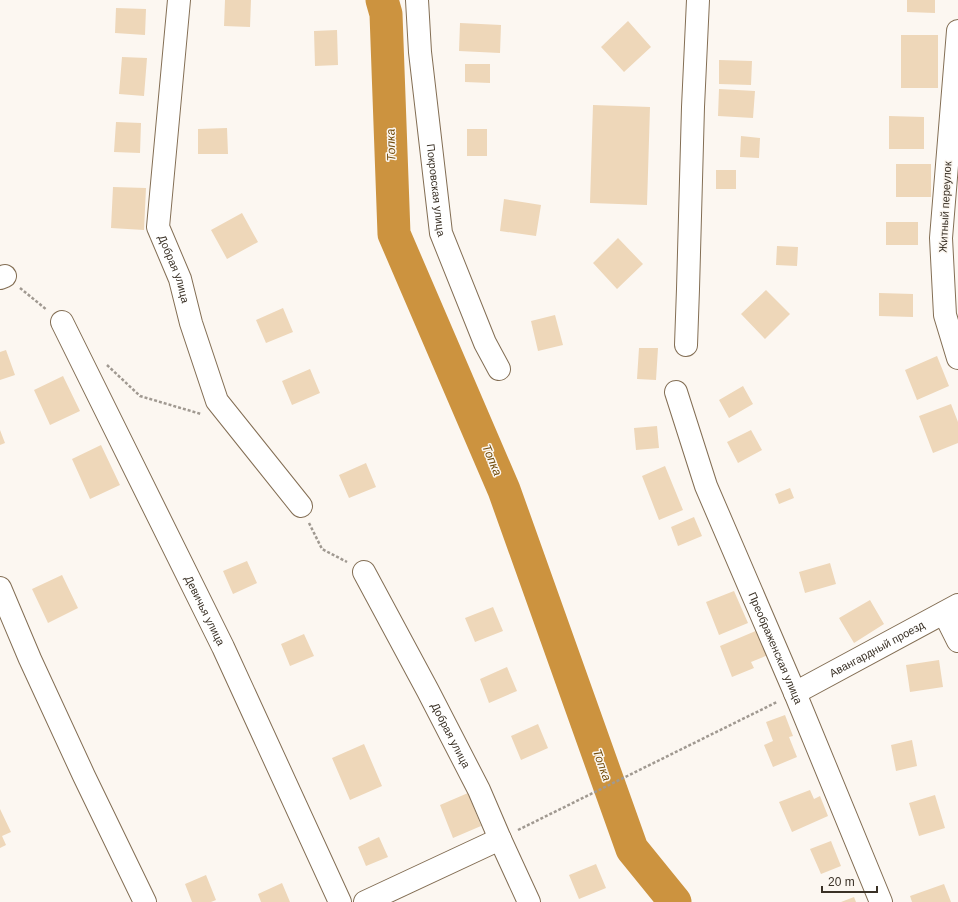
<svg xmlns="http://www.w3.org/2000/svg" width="958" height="902" viewBox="0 0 958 902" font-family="Helvetica,sans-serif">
<rect width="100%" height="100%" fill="#fcf7f1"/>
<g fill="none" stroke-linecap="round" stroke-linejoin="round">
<path stroke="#cc933f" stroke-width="33" d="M382,0L386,14L394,234L504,490L632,849L675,902"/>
</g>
<path fill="#eed7b9" d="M225,0H251L250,27L224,26Z
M907,0H935V13L907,12Z
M116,8L146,9L145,35L115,33Z
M628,21L651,47L624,72L601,47Z
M460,23L501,25L500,53L459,51Z
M337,30L338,65L315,66L314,31Z
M901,35H938V88H901Z
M122,57L147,58L144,96L119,94Z
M719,60L752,61L751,85L719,84Z
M465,64H490V83L465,82Z
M719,89L755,91L753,118L718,116Z
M593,105L650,107L647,205L590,203Z
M889,116L924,117V149H889Z
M116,122L141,123L140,153L114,152Z
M227,128L228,154H198V129Z
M467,129H487V156H467Z
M741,136L760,138L759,158L740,157Z
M896,164H931V197H896Z
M716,170H736V189H716Z
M113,187L146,188L144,230L111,228Z
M504,199L541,205L536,236L500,231Z
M242,213L258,242L227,259L211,230Z
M886,222H918V245H886Z
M618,238L643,264L617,289L593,263Z
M777,246L798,247L797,266L776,265Z
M766,290L790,314L765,339L741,314Z
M879,293L913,294V317L879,316Z
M283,308L293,332L266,343L256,320Z
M555,315L563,345L538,351L531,321Z
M639,348H658L656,380L637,379Z
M6,350L15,375L0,380V352Z
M937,356L949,386L917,400L905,370Z
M310,369L320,393L292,405L282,381Z
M63,376L80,411L50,425L34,390Z
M743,386L753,404L729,418L719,400Z
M951,404L958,422V443L933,453L919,416Z
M657,426L659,448L636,450L634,428Z
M0,430L5,443L0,445Z
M751,430L762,450L738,463L727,442Z
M101,445L120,485L90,499L72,459Z
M366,463L376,487L349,498L339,475Z
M665,466L683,510L659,520L642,476Z
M790,488L794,498L779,504L775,494Z
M694,517L702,536L678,546L671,527Z
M247,561L257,583L233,594L223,571Z
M830,563L836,584L805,593L799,572Z
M62,575L78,608L48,623L32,589Z
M734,591L748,623L719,635L706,602Z
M870,600L884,624L854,643L839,618Z
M493,607L503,631L475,642L465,618Z
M758,630L768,655L751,662L754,668L732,677L720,646Z
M304,634L314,656L290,666L281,644Z
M939,660L943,687L910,692L906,665Z
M507,667L517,691L489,703L480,679Z
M785,715L793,736L789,737L797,757L773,767L764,745L773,741L766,722Z
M538,724L548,748L521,760L511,736Z
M912,740L917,766L896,771L891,745Z
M364,744L382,786L350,800L332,758Z
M810,790L814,799L820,796L828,816L792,832L779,802Z
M468,793L481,826L453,838L440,805Z
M935,795L945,828L919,836L909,803Z
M0,809L11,832L2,836L6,845L0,848Z
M379,837L388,857L366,866L358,847Z
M831,841L841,866L821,874L810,849Z
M596,864L606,888L579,899L569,875Z
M206,875L216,900L211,902H192L185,884Z
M282,883L290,902H261L258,894Z
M944,884L951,902H912L910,896Z
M854,897L856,902H841Z"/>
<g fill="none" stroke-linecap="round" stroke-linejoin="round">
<g stroke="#836e54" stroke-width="24">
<g id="minor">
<path id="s1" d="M179,0L158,227L180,279L191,323L217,401L301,506"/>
<path id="s2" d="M417,0L420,52L441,233L485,343L499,369"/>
<path d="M958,31L941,238L945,315L958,358"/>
<path d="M0,278L5,276"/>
<path id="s3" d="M62,322L223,647L340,902"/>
<path d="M686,345L688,289L693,107L698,0"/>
<path id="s4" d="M676,392L706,486L795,693L881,902"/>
<path id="s5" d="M364,572L428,691L479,790L500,839L529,902"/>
<path d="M0,588L30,659L84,776L145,902"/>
<path d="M944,613L958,641"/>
<path id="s6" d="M795,693L958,605"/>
<path d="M365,902L500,839"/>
</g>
</g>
<path stroke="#a09991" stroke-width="2.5" stroke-dasharray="3 2" stroke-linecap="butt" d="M20,288L47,310
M107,365L140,396L201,414
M309,523L322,549L347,562
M518,830L777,702"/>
<use href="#minor" stroke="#fff" stroke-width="22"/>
</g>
<g text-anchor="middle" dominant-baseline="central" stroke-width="3" stroke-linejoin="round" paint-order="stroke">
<g font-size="11" fill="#3a3126" stroke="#fcf7f1">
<text stroke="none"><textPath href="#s2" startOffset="191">Покровская улица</textPath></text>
<text transform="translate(945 207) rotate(-87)">Житный переулок</text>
<text stroke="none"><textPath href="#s1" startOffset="273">Добрая улица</textPath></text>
<text stroke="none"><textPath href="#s3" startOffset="322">Девичья улица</textPath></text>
<text stroke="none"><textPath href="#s4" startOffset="275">Преображенская улица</textPath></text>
<text stroke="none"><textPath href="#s6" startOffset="93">Авангардный проезд</textPath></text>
<text stroke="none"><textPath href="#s5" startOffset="185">Добрая улица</textPath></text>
</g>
<g font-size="12" font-style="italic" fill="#724c0b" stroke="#fcf7f1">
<text transform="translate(391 145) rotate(-92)">Топка</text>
<text transform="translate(492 460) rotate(67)">Топка</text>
<text transform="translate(602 765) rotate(70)">Топка</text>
</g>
</g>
<path d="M822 886v6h55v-6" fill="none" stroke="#3a3126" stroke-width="2"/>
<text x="828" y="886" font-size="12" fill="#3a3126" stroke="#fcf7f1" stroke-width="3" paint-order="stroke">20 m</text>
</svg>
